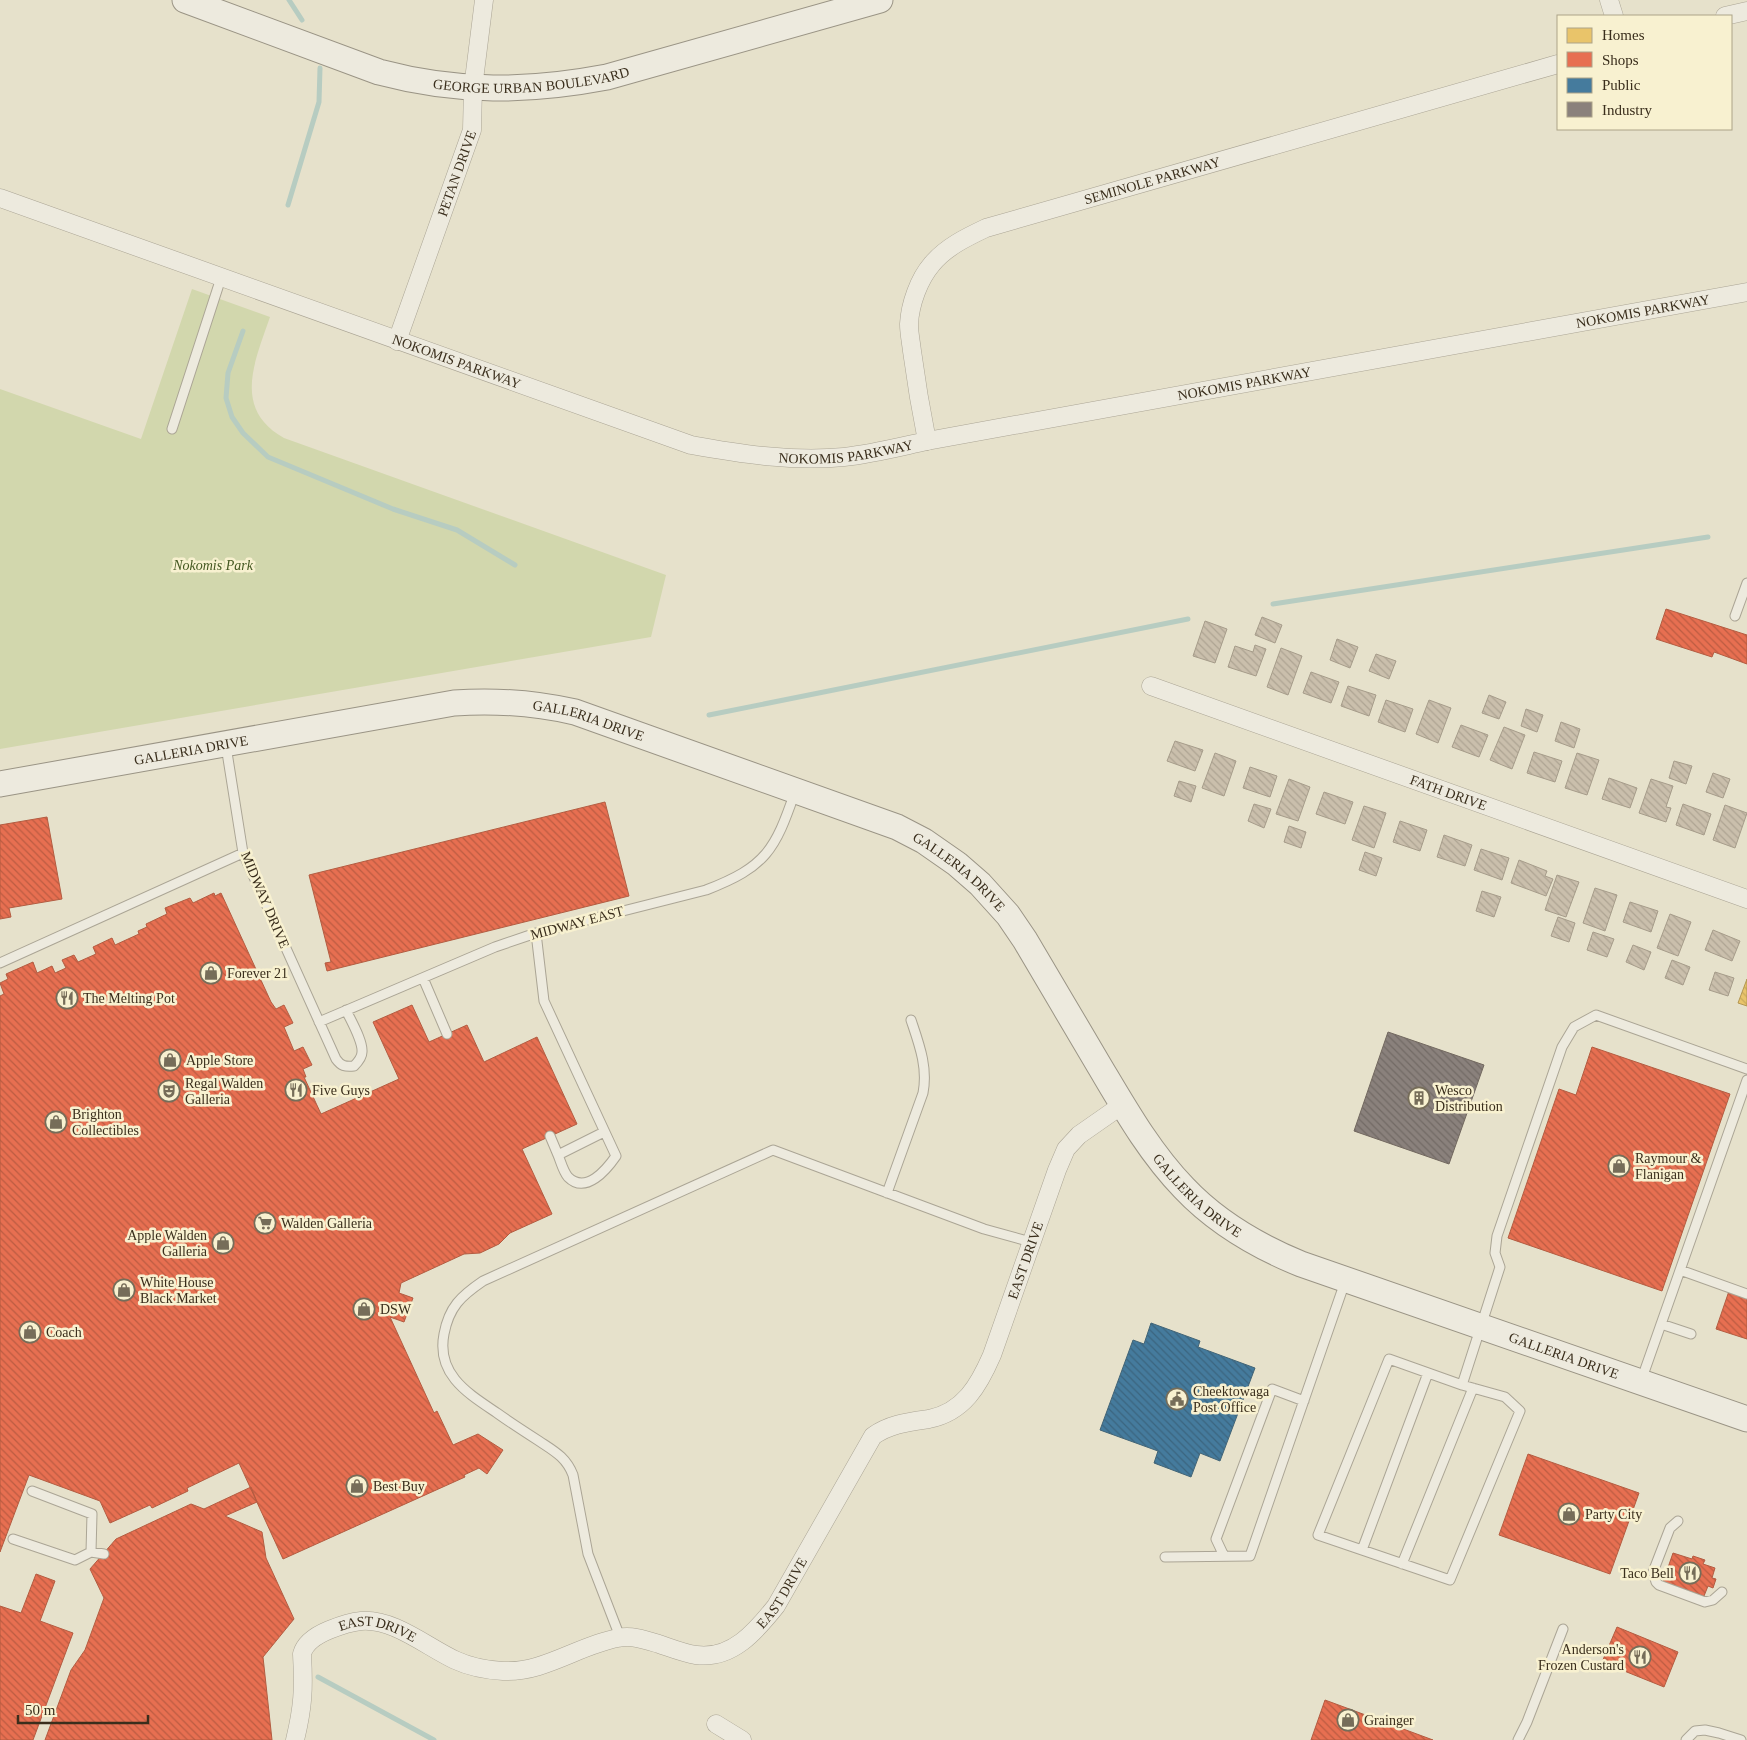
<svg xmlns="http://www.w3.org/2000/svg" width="1747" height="1740" viewBox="0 0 1747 1740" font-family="'Times New Roman',serif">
<defs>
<pattern id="homes-back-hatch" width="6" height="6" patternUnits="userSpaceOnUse" patternTransform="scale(1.25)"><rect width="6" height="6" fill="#e9c46a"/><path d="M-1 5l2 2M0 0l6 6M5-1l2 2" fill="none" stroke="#c9a95b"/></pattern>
<pattern id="shops-back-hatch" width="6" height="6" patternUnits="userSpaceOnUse" patternTransform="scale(1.25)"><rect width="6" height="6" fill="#e76f51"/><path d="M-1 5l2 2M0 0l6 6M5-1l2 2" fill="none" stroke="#bc5c42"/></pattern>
<pattern id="public-back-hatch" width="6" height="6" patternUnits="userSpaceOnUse" patternTransform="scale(1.25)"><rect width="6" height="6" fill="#457b9d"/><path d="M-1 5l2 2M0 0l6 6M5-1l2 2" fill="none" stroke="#3b657f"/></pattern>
<pattern id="industry-back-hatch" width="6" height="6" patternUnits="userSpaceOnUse" patternTransform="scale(1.25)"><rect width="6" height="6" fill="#8a817c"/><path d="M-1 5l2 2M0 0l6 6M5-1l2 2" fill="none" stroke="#726a65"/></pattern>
<pattern id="building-back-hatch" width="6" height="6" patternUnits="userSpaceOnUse" patternTransform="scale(1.25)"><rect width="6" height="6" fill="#cabfac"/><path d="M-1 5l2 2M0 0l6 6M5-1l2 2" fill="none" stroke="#aea493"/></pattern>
</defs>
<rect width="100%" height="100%" fill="#e6e1cb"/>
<path fill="#d2d7ad" d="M192,289L270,317C255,361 232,409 284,438L666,575L651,637L0,749V389L141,439Z"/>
<path fill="url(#homes-back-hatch)" stroke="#b49753" d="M1747,979V1006L1738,1003Z"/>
<path fill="url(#shops-back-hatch)" stroke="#b35c41" d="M1666,609L1747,635V664L1714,652L1712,657L1656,639Z
M605,802L629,896L327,971L325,963L331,962L309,875Z
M47,817L62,899L9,908L11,917L0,919V825Z
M214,893L215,896L221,893L271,1002L276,1009L284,1005L293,1023L284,1027L294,1051L303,1047L312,1065L303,1069L306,1077H304L321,1114L399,1079L373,1022L412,1005L429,1042L467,1025L484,1062L537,1037L577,1124L522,1149L552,1214L510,1233L499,1244L480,1253L464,1254L401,1283L399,1293L413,1298L404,1322L390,1317L434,1413L437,1411L453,1445L478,1434L503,1450L487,1474L479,1468L464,1475L465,1477L283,1559L239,1463L187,1488L188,1491L152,1508L150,1505L110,1523L100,1501L29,1475L0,1552V996L4,994L0,983L8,979L6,974L33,962L37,973L52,966L55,973L66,968L62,960L74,955L78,962L96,954L93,947L112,938L115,945L139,934L138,931L147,927L146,924L167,914L165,908L190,898L193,903Z
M1592,1047L1730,1094L1662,1291L1508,1238L1559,1089L1576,1095Z
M1729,1291L1747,1298V1339L1716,1329Z
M1528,1454L1639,1493L1610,1574L1499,1535Z
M251,1487L257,1502L225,1516L262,1532L266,1558L294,1619L263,1657L272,1740H45L71,1670L85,1650L104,1598L90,1569L116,1539L191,1504L204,1509Z
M1673,1553L1692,1559L1693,1556L1705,1560L1703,1564L1715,1568L1712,1578L1716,1579L1713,1588L1708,1586L1704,1596L1663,1582Z
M36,1574L55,1581L40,1621L73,1633L33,1740H0V1606L21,1613Z
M1617,1627L1678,1652L1664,1687L1602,1662Z
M1325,1700L1433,1740H1311Z"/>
<path fill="url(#public-back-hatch)" stroke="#426476" d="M1151,1323L1200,1341L1198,1347L1255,1368L1220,1461L1200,1453L1191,1477L1154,1463L1158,1451L1100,1430L1133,1340L1144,1344Z"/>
<path fill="url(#industry-back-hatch)" stroke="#72685f" d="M1388,1032L1484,1065L1449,1164L1354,1131Z"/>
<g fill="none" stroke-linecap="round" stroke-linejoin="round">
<path stroke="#b7ccc1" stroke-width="5" d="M289,0L302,20
M288,205L319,102L320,68
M243,331L228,373L226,398L232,417L243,433L268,457L393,509L457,530L515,565
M1273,604L1708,537
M709,715L1188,619
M318,1677L434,1740"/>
</g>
<path fill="url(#building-back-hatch)" stroke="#a69c8a" d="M1262,617L1282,625L1275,643L1255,635Z
M1205,621L1227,629L1215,663L1193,656Z
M1337,639L1358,647L1350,668L1330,660Z
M1255,645L1266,649L1256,676L1228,667L1235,646L1253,652Z
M1281,648L1302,656L1288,695L1267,687Z
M1376,654L1396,661L1389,679L1369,671Z
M1311,672L1339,682L1331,703L1303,693Z
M1348,686L1376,695L1369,716L1341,706Z
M1489,695L1506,702L1499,719L1482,713Z
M1386,700L1413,709L1405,732L1378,722Z
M1429,700L1451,708L1438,743L1416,734Z
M1526,709L1543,715L1537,732L1521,726Z
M1561,722L1580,729L1574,748L1555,741Z
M1461,725L1488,735L1479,757L1452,747Z
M1504,727L1525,735L1512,769L1490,760Z
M1175,741L1203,750L1195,771L1167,761Z
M1534,752L1562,761L1555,782L1527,773Z
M1215,753L1236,761L1224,796L1202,788Z
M1577,753L1599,760L1587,795L1565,788Z
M1674,761L1692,766L1686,784L1669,778Z
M1250,767L1277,776L1270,797L1243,788Z
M1713,773L1730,779L1723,798L1706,792Z
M1609,778L1637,788L1630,808L1602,799Z
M1289,779L1310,787L1298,821L1276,814Z
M1651,779L1673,786L1666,807L1671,808L1666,822L1639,813Z
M1179,781L1196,786L1191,802L1174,796Z
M1324,792L1353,802L1345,824L1316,814Z
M1254,804L1271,809L1264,828L1248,821Z
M1683,804L1711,814L1704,835L1676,825Z
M1725,805L1747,813L1735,848L1713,840Z
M1364,806L1386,813L1374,848L1352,840Z
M1400,821L1427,830L1420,851L1393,842Z
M1289,826L1306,832L1301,848L1284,842Z
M1444,835L1472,845L1465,866L1437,857Z
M1481,849L1509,858L1502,880L1474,870Z
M1365,852L1382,858L1376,876L1359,870Z
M1519,860L1547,871L1545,876L1553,879L1546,896L1511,883Z
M1557,875L1579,882L1566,917L1545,910Z
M1595,888L1617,895L1605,931L1583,923Z
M1482,891L1501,897L1494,917L1476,911Z
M1630,902L1658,911L1651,932L1623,922Z
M1670,914L1691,922L1678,956L1657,948Z
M1558,917L1575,923L1569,942L1551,936Z
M1713,930L1740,941L1732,961L1705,950Z
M1593,932L1614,939L1607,957L1587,950Z
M1633,945L1651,952L1644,970L1626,962Z
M1672,960L1690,967L1683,985L1665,978Z
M1715,972L1734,978L1728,996L1709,990Z"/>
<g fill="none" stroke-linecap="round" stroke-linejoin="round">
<g stroke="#aba595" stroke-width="11">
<path id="lane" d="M172,429L221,278
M1735,616L1747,583
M226,746L243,853L336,1059C341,1066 345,1067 354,1066C357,1063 362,1058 362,1052C363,1041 351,1021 346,1010
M536,933L544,1001L616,1156C607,1169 586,1195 568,1177C563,1171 561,1162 558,1155L604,1132
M0,963L243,853
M423,978L447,1034
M319,1022L495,947L536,933L706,890C766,867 775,850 795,792
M550,1136L558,1155
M887,1193L923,1093C928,1067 919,1044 911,1020
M1680,1270L1747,1294
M1661,1324L1691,1334
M1641,1381L1747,1080
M1462,1385L1505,1397L1520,1411L1450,1580L1318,1535L1389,1359L1462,1385L1500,1267L1495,1253L1497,1236L1562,1047L1574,1027L1596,1015L1747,1069
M32,1491L92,1514L91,1552
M1678,1521L1670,1528L1653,1572L1656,1582L1659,1585L1705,1602L1713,1600L1722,1592
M13,1539L75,1560L91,1552L104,1554
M1362,1550L1428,1373
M1224,1556L1216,1539L1272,1389L1304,1401
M1165,1557L1250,1556L1345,1282
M1402,1564L1473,1388
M620,1637L588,1554L573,1475C566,1457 554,1451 539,1441C525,1432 511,1423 497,1413C469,1394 436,1375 444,1334C449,1307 461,1296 483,1281L773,1150L984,1229L1031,1242
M1518,1740L1527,1722L1563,1629
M1686,1740L1695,1731L1705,1730L1719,1733L1741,1740"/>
</g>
<g stroke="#aba595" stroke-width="19">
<g id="street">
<path d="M1609,0L1614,16"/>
<path d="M1725,16L1747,11"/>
<path id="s1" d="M0,198L691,445C741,454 793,462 844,457C872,454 899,447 927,441L1747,292"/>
<path id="s2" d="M397,341L472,130L473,88L484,0"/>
<path id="s3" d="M927,441C921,411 916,381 912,351C911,342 909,333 909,324C910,304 919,279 932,264C946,247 967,237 986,228L1558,64"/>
<path id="s4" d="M1151,686L1747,899"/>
<path d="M716,1724L742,1740"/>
<path id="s5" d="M295,1740C303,1707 304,1689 302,1654C305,1642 317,1635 329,1630C339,1626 350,1622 361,1621C393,1618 427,1647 455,1660C470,1667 486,1670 503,1671C544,1673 579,1645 618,1638C632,1635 646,1640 659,1644C671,1648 683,1653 696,1655C732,1660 756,1631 776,1606L873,1436C890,1424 908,1422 929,1419C964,1412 979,1385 992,1355L1057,1170L1066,1149L1079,1135L1122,1105"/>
</g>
</g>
<g stroke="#9a9485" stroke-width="27">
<g id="secondary">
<path id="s6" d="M185,0L379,72C458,93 528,92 607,77L880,0"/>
<path id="s7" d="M0,784L454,703C495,700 535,703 575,712L897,827L924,841L957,864L980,884L1008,915L1025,940C1050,982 1075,1025 1100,1067C1125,1109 1150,1153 1184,1188C1217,1223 1257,1246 1301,1264L1747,1419"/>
</g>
</g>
<use href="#lane" stroke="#edeade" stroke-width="9"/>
<use href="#street" stroke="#edeade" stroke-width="18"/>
<use href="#secondary" stroke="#edeade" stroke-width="25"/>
</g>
<defs>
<g id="shop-ring" transform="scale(1.125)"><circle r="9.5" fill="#f8f1d0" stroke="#766d59" stroke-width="1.5"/><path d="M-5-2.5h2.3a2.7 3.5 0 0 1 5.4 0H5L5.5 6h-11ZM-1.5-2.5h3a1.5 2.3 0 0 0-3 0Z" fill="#766d59"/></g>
<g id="restaurant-ring" transform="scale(1.125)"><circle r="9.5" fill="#f8f1d0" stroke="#766d59" stroke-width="1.5"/><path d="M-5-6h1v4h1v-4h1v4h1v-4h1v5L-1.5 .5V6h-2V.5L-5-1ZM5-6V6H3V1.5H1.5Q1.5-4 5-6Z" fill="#766d59"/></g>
<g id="theatre-ring" transform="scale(1.125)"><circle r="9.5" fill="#f8f1d0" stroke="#766d59" stroke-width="1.5"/><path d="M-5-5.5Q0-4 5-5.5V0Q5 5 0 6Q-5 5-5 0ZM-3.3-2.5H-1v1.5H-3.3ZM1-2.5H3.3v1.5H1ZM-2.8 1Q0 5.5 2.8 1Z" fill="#766d59"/></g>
<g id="building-ring" transform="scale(1.125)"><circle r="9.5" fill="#f8f1d0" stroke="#766d59" stroke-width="1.5"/><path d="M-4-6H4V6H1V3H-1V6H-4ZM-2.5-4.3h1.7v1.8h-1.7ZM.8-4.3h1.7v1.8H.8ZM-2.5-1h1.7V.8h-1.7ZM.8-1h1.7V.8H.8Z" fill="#766d59"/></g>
<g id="supermarket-ring" transform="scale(1.125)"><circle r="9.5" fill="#f8f1d0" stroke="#766d59" stroke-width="1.5"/><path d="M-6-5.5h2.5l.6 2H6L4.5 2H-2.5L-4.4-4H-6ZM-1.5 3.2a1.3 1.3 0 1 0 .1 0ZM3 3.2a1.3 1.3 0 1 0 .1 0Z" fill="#766d59"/></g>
<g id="civic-ring" transform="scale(1.125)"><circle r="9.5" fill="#f8f1d0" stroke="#766d59" stroke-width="1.5"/><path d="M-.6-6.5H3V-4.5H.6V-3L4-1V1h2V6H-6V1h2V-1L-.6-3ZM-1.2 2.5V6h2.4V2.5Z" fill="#766d59"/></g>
</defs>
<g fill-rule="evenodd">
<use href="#shop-ring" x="211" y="973"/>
<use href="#restaurant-ring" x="67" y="998"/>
<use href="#shop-ring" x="170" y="1060"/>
<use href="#restaurant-ring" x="296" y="1090"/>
<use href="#theatre-ring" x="169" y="1091"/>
<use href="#building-ring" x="1419" y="1098"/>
<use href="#shop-ring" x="56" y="1122"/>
<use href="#shop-ring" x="1619" y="1166"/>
<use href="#supermarket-ring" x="265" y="1223"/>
<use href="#shop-ring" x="223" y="1243"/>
<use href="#shop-ring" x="124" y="1290"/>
<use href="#shop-ring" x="364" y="1309"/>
<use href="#shop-ring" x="30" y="1332"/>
<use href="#civic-ring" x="1177" y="1399"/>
<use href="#shop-ring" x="357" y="1486"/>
<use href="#shop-ring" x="1569" y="1514"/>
<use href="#restaurant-ring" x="1690" y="1573"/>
<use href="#restaurant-ring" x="1640" y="1657"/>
<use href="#shop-ring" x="1348" y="1720"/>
</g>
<g text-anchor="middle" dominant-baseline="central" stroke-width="5" stroke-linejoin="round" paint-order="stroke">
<g font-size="14" fill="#3a2e1c" stroke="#f8f1d0">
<text stroke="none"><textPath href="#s6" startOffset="361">GEORGE URBAN BOULEVARD</textPath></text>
<text stroke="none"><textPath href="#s2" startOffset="178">PETAN DRIVE</textPath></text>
<text stroke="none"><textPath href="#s3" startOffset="422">SEMINOLE PARKWAY</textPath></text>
<text stroke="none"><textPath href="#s1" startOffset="1700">NOKOMIS PARKWAY</textPath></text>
<text stroke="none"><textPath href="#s1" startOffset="485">NOKOMIS PARKWAY</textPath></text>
<text stroke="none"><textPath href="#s1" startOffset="1295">NOKOMIS PARKWAY</textPath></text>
<text stroke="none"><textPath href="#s1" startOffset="890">NOKOMIS PARKWAY</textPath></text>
<text stroke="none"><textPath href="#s7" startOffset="598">GALLERIA DRIVE</textPath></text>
<text stroke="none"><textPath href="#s7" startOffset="194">GALLERIA DRIVE</textPath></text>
<text stroke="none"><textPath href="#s4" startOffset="316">FATH DRIVE</textPath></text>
<text stroke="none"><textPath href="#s7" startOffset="1002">GALLERIA DRIVE</textPath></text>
<text transform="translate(265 900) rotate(67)">MIDWAY DRIVE</text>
<text transform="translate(577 923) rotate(-15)">MIDWAY EAST</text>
<text stroke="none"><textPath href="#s7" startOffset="1408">GALLERIA DRIVE</textPath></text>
<text stroke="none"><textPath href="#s5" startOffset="1059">EAST DRIVE</textPath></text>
<text stroke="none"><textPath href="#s7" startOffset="1812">GALLERIA DRIVE</textPath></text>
<text stroke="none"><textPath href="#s5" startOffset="624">EAST DRIVE</textPath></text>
<text stroke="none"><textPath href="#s5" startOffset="175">EAST DRIVE</textPath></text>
</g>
<g font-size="14" font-style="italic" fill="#445821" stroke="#f8f1d0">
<text x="213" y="565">Nokomis Park</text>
</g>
<g font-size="14" fill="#3a2e1c" stroke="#f8f1d0" text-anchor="start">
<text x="227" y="973">Forever 21</text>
<text x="83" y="998">The Melting Pot</text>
<text x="186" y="1060">Apple Store</text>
<text x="185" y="1083">Regal Walden<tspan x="185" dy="16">Galleria</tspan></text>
<text x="312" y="1090">Five Guys</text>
<text x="1435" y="1090">Wesco<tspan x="1435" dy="16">Distribution</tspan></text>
<text x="72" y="1114">Brighton<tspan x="72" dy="16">Collectibles</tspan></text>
<text x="1635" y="1158">Raymour &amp;<tspan x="1635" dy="16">Flanigan</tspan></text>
<text x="281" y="1223">Walden Galleria</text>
<text x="207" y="1235" text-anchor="end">Apple Walden<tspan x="207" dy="16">Galleria</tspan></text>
<text x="140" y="1282">White House<tspan x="140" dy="16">Black Market</tspan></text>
<text x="380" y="1309">DSW</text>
<text x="46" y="1332">Coach</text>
<text x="1193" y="1391">Cheektowaga<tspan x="1193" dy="16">Post Office</tspan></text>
<text x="373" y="1486">Best Buy</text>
<text x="1585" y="1514">Party City</text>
<text x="1674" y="1573" text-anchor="end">Taco Bell</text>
<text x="1624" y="1649" text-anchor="end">Anderson's<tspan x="1624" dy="16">Frozen Custard</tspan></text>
<text x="1364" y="1720">Grainger</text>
</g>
</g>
<rect x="1557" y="15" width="175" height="115" fill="#f8f1d0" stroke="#aca388"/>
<rect x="1567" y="28" width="25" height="15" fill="#e9c46a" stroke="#aca388"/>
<text x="1602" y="40" font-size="15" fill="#3a2e1c">Homes</text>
<rect x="1567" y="52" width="25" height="15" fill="#e76f51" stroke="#aca388"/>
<text x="1602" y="65" font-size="15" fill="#3a2e1c">Shops</text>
<rect x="1567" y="78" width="25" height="15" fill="#457b9d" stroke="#aca388"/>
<text x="1602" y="90" font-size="15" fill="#3a2e1c">Public</text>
<rect x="1567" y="102" width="25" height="15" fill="#8a817c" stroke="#aca388"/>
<text x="1602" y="115" font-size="15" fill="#3a2e1c">Industry</text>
<path d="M18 1715v8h130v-8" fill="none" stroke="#3a2e1c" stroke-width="2.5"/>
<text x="25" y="1715" font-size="15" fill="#3a2e1c" stroke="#f8f1d0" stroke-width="4" paint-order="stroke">50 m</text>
</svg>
